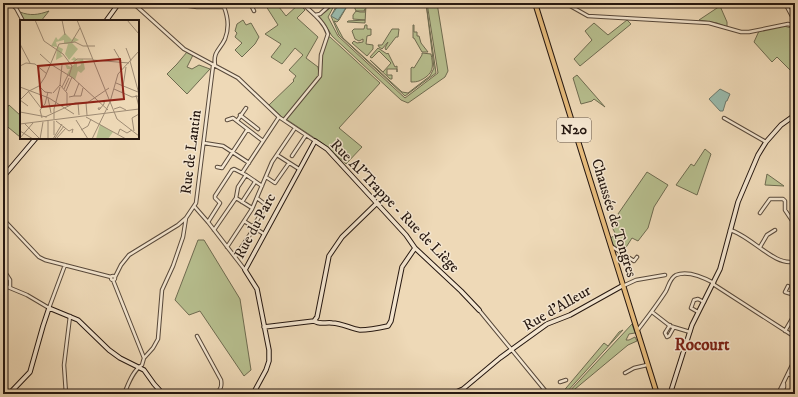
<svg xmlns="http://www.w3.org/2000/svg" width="798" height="397" viewBox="0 0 798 397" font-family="'IM FELL DW Pica',serif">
<rect width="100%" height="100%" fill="#eed9b7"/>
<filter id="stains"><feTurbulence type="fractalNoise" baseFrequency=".005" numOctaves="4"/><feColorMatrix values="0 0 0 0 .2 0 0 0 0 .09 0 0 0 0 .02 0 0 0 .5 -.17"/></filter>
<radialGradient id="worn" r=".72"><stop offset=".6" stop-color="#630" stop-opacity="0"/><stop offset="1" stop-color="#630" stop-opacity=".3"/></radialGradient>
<path fill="#b7bf8f" stroke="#6e6b50" d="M264,3H283L279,7L286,16L299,4L305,10L297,18L318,37L306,58L318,67L319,75L284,119L269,105L294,81L293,80L296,76L289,70L303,55L295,48L282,64L271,57L281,44L265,34L278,25Z
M338,3H340L338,5L347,6V3H349L339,20L337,22L334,21L343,38L402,92L408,93L430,76L434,68L426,3L436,73L405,96L339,35L331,16Z
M372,3H379V6L366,5L365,23L347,22L348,21L365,20L353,19V15L356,11L360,12H365V9L364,11H356L353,4Z
M427,3H437L448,71L445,77L408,103L401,100L332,36L326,26L318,17L323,12L324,13L335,4L328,17L338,36L405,98L438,73Z
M720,6L727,22V27L717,23L699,20Z
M49,11L41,21H24L20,12C30,16 38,15 49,11Z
M243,20L246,25L251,23L259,37L255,44L242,57L235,50L242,43L235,37L237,33L235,31L237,24Z
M627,20L631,24L580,66L574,59L592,40L585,31L594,23L608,35Z
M365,25H367V29H371V35L367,36L366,44L373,45V49L367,56L352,43L354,41L357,43L363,42V39L359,41L355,39L352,31L354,29H364Z
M413,25H414V32H417V36H419L421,43L428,52H422L414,38H413Z
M784,26L795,29V75L777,57L772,62L754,42L759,31Z
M392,29H399L398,37H396L386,50L385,48L388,42L382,49L379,47L378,45H382Z
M328,37H330L380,83L339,128L362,147L346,164L322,143L286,119L321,77L322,54Z
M378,48L387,54L388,53L395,67L397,66V72V69H387V75H392V79H390L370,60L383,72L391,63L379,51L372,58L370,57Z
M187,52L193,55L187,67L192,69L199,65L210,69L187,94L167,74L177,64Z
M422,53L431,54C433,64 434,71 426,77C420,81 418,82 411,82V68L412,67L414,68L422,55Z
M577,75L605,107L594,99L592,101L581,104L573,78Z
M9,105L21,116V136L20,137L3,123V113Z
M705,149L711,154L697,195L676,185L691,164L694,166Z
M647,172L668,185L654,207L648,228L638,241L632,238L623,252L613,245L610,238L616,235L612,227L620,216L618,214Z
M767,174L784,186L765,185Z
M198,240H204L240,299L251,370L244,376L200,311L189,315L175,300Z
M632,324L635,333L629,334L626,340H629L635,337L637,341L628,345L569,394H567Z
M623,330L565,394H561L604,343L608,346L619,332Z"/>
<path fill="#99baac" stroke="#6b796e" d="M340,3H347V6L338,20L331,16Z
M720,89L730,94L727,101H726L723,111H720L709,99Z"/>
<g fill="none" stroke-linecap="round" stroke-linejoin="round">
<path stroke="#6b796e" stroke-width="1" d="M7,3L12,6L17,12"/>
<g stroke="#57483a" stroke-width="4.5">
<path id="street" d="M10,3L16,8L23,21
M133,3L184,49L238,78L279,117L315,141
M168,3L197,7H224
M250,3L254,11
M565,3L588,16L709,23L741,32H749L788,24L795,26
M785,3L795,22
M224,7L230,3
M315,15L320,14L332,3
M240,115L258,129
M724,118L766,142
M227,120L233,118L263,141
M284,120L320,76L321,55L328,34C324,21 311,12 302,3
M237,121L246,108
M204,143L223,146L249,163
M277,155L299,169
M292,156L306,135
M217,167L222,168L247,130
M242,173L279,117
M246,175L262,186
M266,177L275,183L289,163
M236,198L252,208
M242,202L255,182
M194,206L208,222L245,270
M760,213L770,199H783L785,201V210L795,225
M3,219L39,257L45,260L111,277
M244,221L264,234
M208,222L220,203L215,198V196L232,170L234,169L246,175L238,187L236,198L214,230
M253,227L266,205L257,198
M730,230C750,235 776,268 795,261
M611,246L634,261L637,257
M227,247L252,209L272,162L295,128
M760,247L767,235L775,230
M235,257L251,233
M3,269L10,280V287
M111 278a2 2 0 1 1 4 0a2 2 0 1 1-4 0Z
M115,277L121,265L129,255L178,225L186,218L196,203L213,66L215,65C213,51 220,50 225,39C229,29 228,17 224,7
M113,280L144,358L142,365C133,370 128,385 124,394
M713,284L795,337
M3,285L27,295L49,308L65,265
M623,286L636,280L665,275
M788,286L785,292L795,295
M479,310L548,394
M652,312L670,326L690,332
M698,312L691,308L694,300L698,299L704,302
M670,325L665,333L667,337L669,336L674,327
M637,331C647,318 657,305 666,291C669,285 670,278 676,275C688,270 703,277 714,283
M785,331L792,319L795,309
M197,336L221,380C222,386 221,389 216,394
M144,358L153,348L158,339L162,290L173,266L183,237L186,218
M625,373L634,368L647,365
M788,374L795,377
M560,382L566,380
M783,390L791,394
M66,394L64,365L70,316
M778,394L795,359
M781,394L784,387V384"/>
</g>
<g stroke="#251710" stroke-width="5.5">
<path id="secondary" d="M106,21L119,3
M3,177L36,138
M314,321C320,325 326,322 332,323C342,323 351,329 360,330C369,330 379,328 388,326L391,321L402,267L415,248
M264,327L314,321L317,317L318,312L329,256L342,237L376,204
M9,394L30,372L43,326L49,308L78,320L109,350L120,358L144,370L154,384L163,394
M253,394L266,370L269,361V350L257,289L245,270L315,141L327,149L406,235L415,248L461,291L479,310
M320,394H347
M452,394L463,389L500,358L547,324L570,315L622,286
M670,394L692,325L720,269L738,202L758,155L766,142L781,125L795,115"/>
</g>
<g stroke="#251710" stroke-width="6">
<path id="primary" d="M535,3L657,394"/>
</g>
<use href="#street" stroke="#f4e6d0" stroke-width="2.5"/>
<use href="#secondary" stroke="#f4e6d0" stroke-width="3.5"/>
<use href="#primary" stroke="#e7bc7c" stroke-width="4"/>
</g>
<g text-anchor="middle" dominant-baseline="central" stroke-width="3" stroke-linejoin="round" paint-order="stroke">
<rect fill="#f4e6d0" stroke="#63554a" stroke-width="1" x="557" y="118" width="34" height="24" rx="3"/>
<g font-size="14" font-weight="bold" fill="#251710">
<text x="574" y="130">N20</text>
</g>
<g font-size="15" fill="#251710" stroke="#f4e6d0">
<text transform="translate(191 152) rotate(-83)">Rue de Lantin</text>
<text transform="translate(395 206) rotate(46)">Rue Al'Trappe - Rue de Liège</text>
<text transform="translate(614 218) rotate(73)">Chaussée de Tongres</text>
<text transform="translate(255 226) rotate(-62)">Rue du Parc</text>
<text transform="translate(557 308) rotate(-30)">Rue d'Alleur</text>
</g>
<g font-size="17" font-weight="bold" fill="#7a1f14" stroke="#f4e6d0">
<text x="702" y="345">Rocourt</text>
</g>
</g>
<g transform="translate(20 20)">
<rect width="119" height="119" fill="#eed9b7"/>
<path d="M45,13L52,20L54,17L59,20L52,23L58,29L49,40L45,34L48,24H44V20L36,22L37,26L43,29L41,35L43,36L36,40L37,27L31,26L36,17L38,20ZM54,37L58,40L63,39L65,49L61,53L58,51L55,60L47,54L50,49H47L45,44L51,47L57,42V47L61,45L60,41L51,40ZM80,104L93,112L88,119H76Z" fill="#b7bf8f"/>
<path fill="none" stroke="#9e8b74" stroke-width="1" d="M15,0L24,21L43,34M42,0L45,15M57,0L97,99L119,116M107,0L119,14M51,23L60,8M0,24L10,43M106,28L111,41M94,29L101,41M20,34L31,44M43,34L52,46L49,56M73,40L109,43M110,41L119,74M51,44L57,39H73M32,45L53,58L88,90M0,46L6,43L15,44L27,54M96,63L118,72M40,65L47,73V86M19,66L25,72L32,73M0,67L29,78L54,94M42,67L48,55M44,69L49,58M94,69L112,77L119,76M8,71L21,88M9,71L19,66L25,57L39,24L55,22L63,26H75M46,71L52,57M33,73L40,65L42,45M102,73L106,47M116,75L119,87M54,76H61L63,68M49,77L54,76L59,63M28,78L31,93M58,83L59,95M66,83L67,95M8,86L0,80L9,71M81,88H78L79,90L84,84V82H85M94,89L100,87L106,90M0,92L27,97M25,97L55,83H67L89,68M66,97L106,119M22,98L20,90L25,84L28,72M34,99V89L40,67M56,100L68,119M28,101V119M36,101L49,111L53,109L52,113M0,104L119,89M5,104L20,119M61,110L68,106L71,99M0,111L13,119M114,111L112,98L119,94M98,114L100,109L107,113L112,110M34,115V101M0,118L13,103M35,118L44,106M20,119L23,102M33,119L42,104M36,119L46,108M72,119L90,82L98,54L119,31"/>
<path fill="#8f2418" fill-opacity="0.15" stroke="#8f2418" stroke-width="2" d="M100,39L104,79L22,87L18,46Z"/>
<rect width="119" height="119" fill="none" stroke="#251710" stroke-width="2"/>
</g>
<rect width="798" height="397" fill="none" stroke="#eed9b7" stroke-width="16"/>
<rect x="4" y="4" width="790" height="389" fill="none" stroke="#251710" stroke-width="2"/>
<rect x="8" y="8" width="782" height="381" fill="none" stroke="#251710"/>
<rect width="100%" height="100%" filter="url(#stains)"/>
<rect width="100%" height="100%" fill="url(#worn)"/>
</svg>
